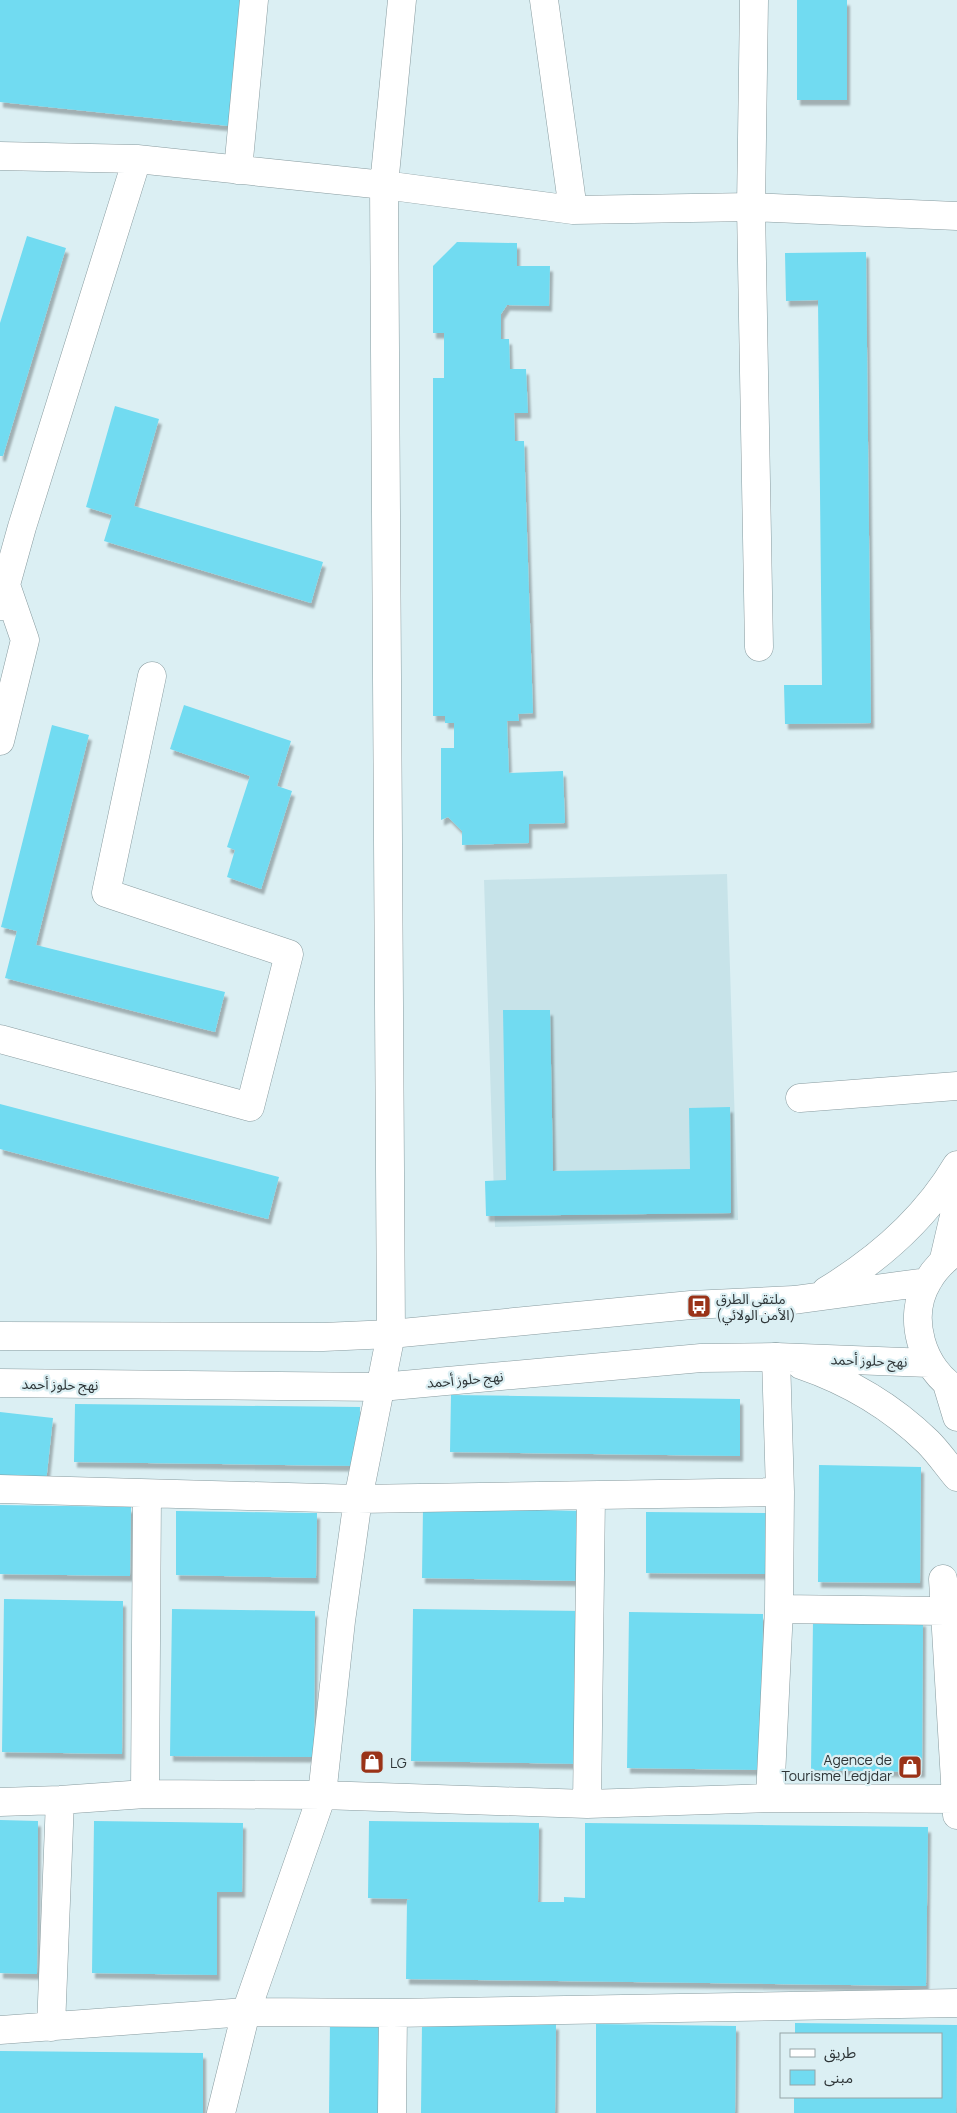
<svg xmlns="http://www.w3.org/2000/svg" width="957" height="2113" viewBox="0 0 957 2113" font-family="Manrope,'Noto Sans Arabic',sans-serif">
<defs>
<filter id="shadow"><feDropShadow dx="3" dy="5.5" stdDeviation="1" flood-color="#0004"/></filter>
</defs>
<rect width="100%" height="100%" fill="#dbeff3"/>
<path fill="#c7e3e9" d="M727,874L738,1220L495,1227L484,880Z"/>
<path fill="#71dbf1" filter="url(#shadow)" d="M0,0H242L229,126L0,102Z
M797,0H847V100H797Z
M27,236L66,248L3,456H0V323Z
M457,242L517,243V266H550L549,306L507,305L501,314V339H509L510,369H526L528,413H514L515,441H524L533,713L518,714L519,721H507L509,773L563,771L565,823L529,824V843L462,845V831L448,817L441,820V748H454V723H445V716H433V378H444V333H433V266Z
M866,252L871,723L785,724L784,685H822L818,300L786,301L785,253Z
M115,406L159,419L134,506L323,562L311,603L104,541L112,515L86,507Z
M184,705L291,741L277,786L292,791L261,889L227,877L235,850L227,847L250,776L170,749Z
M52,725L89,735L36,945L225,992L215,1032L5,978L17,931L1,927Z
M503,1010H550L553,1171L690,1169L689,1108L730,1107L731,1213L486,1216L485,1181L506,1180Z
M0,1104L279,1177L268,1219L0,1149Z
M451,1395L740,1399V1456L450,1452Z
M75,1404L360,1407L359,1466L74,1462Z
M0,1412L53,1418L46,1482L0,1477Z
M819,1465L921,1467L920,1583L818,1582Z
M0,1505L131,1507L130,1576L0,1574Z
M423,1508L584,1511L583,1581L422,1578Z
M176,1511L317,1513L316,1578L176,1575Z
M646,1512L766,1513L765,1574L646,1573Z
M4,1599L123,1601L122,1754L2,1752Z
M172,1609L315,1611L314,1757L170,1756Z
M413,1609L586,1611L584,1764L411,1761Z
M629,1612L763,1614L761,1770L627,1768Z
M813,1620L923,1621L922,1772L811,1770Z
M0,1820L38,1821L37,1974L0,1973Z
M94,1821L243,1823L242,1892H217V1975L92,1973Z
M369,1821L539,1823L538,1902H564V1897L585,1898V1823L928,1827L926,1986L406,1979L407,1900L411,1899L368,1898Z
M330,2021L387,2022L386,2113H329Z
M422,2022L556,2024L555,2113H421Z
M795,2023L957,2025L956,2113H794V2097H941V2034H795Z
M596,2024L736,2026L735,2113H596Z
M0,2051L203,2053V2113H0Z"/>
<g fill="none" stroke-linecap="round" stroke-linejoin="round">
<g stroke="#889b9f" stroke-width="29">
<path id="minor" d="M544,0L573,210
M754,0L751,207L759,647
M0,156L137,159L22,527L0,606
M137,159L384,185L573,210L751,207L957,216
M238,170L254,0
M0,741L25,640L6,585
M0,1039L250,1107L289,954L106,893L152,676
M800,1098L957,1086
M0,1489L358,1499L780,1492
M943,1579L957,1815
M779,1609L945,1611
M145,1794L147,1494
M770,1798L779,1609L780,1492L776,1357
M0,1802L60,1800L145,1794L322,1795L587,1804L770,1798L957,1799
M587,1804L591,1496
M51,2027L60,1800
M0,2030L246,2012L393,2013L957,2003
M221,2113L246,2012L322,1795L341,1621L358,1499L391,1334L384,185L402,0
M392,2113L393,2013"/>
</g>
<g stroke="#889b9f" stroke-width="29">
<path id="major" d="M957,1250C945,1259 935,1268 928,1281C906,1317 922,1370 957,1390
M944,1259L957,1203
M826,1291C879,1259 925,1219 957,1165
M0,1336L323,1337L391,1334L691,1305L794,1300L927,1282
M801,1365C848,1381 892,1407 928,1442C938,1452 947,1465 957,1477
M0,1383L381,1387L701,1358L776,1357L929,1363
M947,1384L957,1417"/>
</g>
<use href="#minor" stroke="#fff" stroke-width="28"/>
<use href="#major" stroke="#fff" stroke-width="28"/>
</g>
<defs>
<g id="bus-square" transform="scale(1.25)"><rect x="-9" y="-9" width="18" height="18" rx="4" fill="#9a3217" stroke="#dbeff3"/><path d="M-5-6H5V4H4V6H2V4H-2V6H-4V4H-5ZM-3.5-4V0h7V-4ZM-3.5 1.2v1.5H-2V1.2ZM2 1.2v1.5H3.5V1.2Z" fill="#fff"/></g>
<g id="shop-square" transform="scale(1.25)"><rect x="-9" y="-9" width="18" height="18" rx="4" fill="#9a3217" stroke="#dbeff3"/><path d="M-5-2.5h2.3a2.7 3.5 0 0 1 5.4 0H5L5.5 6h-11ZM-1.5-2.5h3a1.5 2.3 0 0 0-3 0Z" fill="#fff"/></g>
</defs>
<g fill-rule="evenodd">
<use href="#bus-square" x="699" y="1306"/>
<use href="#shop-square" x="372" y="1762"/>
<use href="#shop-square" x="910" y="1767"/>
</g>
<g text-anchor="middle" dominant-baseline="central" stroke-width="4.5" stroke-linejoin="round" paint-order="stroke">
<g font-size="14" fill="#2e3537" stroke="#dbeff3" text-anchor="start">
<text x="716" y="1298">ملتقى الطرق<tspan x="716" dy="16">(الأمن الولائي)</tspan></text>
<text x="892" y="1759" text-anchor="end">Agence de<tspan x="892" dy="16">Tourisme Ledjdar</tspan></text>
<text x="390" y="1762">LG</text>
</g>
<g font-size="14" fill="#2e3537" stroke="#dbeff3">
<text transform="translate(869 1360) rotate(2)">نهج حلوز أحمد</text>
<text transform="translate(465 1379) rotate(-5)">نهج حلوز أحمد</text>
<text transform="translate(60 1384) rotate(1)">نهج حلوز أحمد</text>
</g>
</g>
<rect x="780" y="2033" width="162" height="65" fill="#dbeff3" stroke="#96a5a8"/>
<rect x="790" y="2049" width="25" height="8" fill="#ffffff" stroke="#96a5a8"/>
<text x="824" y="2058" font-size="15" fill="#2e3537">طريق</text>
<rect x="790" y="2070" width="25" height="15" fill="#71dbf1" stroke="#96a5a8"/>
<text x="824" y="2083" font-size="15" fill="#2e3537">مبنى</text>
</svg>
